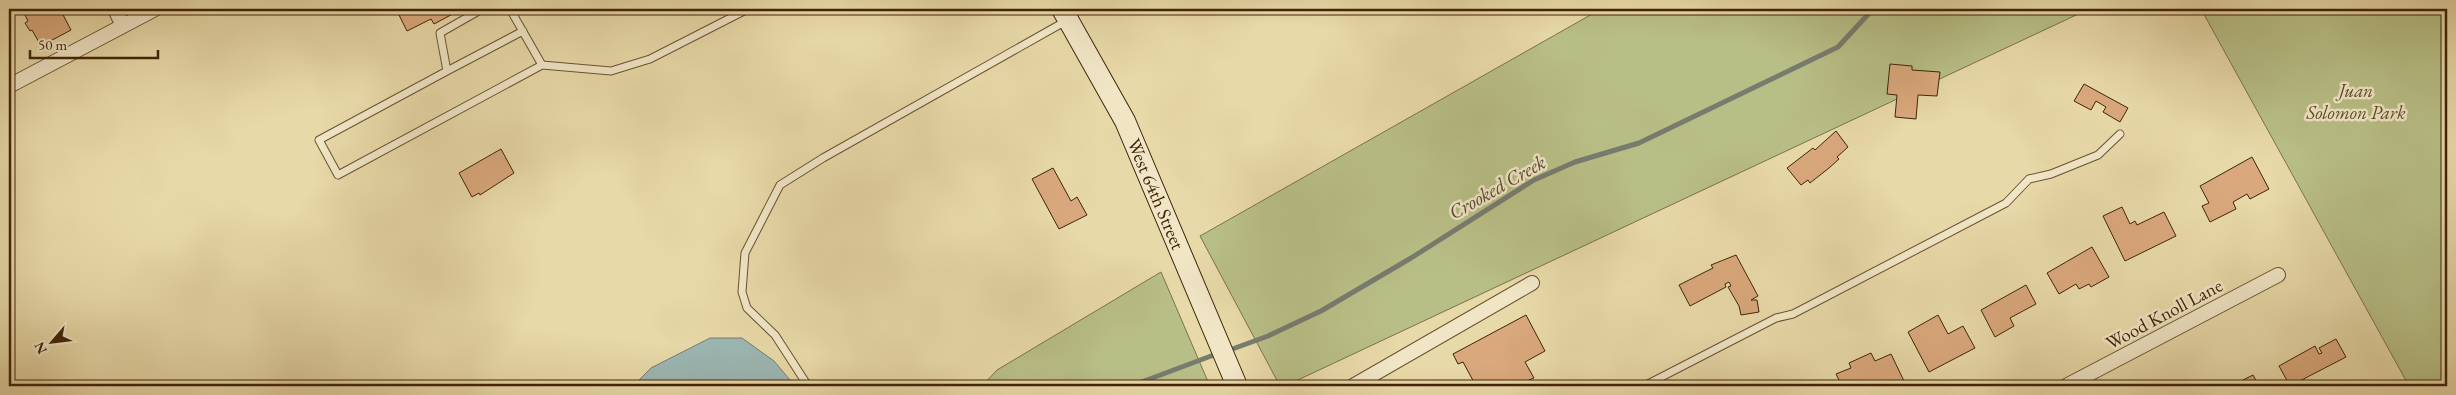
<svg xmlns="http://www.w3.org/2000/svg" width="2456" height="395" viewBox="0 0 2456 395" font-family="'EB Garamond',serif">
<rect width="100%" height="100%" fill="#e8d9a8"/>
<filter id="stains"><feTurbulence type="fractalNoise" baseFrequency=".004" numOctaves="4"/><feColorMatrix values="0 0 0 0 .2 0 0 0 0 .09 0 0 0 0 .02 0 0 0 .5 -.17"/></filter>
<radialGradient id="worn" r=".72"><stop offset=".6" stop-color="#630" stop-opacity="0"/><stop offset="1" stop-color="#630" stop-opacity=".3"/></radialGradient>
<path fill="#b8bf86" stroke="#7c7247" d="M1601,9H2089L1285,386H1280L1200,236Z
M2201,9H2447V386H2409Z
M1161,272L1209,384L1204,386H982L997,370Z"/>
<path fill="#9bb7b3" stroke="#777c6f" d="M710,338H742L774,361L795,386H633L651,368Z"/>
<g fill="none" stroke-linecap="round" stroke-linejoin="round">
<path stroke="#777c6f" stroke-width="5" d="M1227,351L1268,336L1321,311L1411,258L1534,180L1575,162L1639,143L1838,47L1873,9
M1131,386L1219,353"/>
</g>
<path fill="#d9a87c" stroke="#402408" d="M22,9H60L71,30L41,46L32,30L30,31L25,23L28,21Z
M396,9H462L434,24L431,19L407,31Z
M1890,64L1912,66V70L1940,72L1937,96L1918,95L1916,119L1895,117L1897,95L1887,94Z
M2084,84L2128,108L2120,122L2103,112L2106,107L2096,101L2091,110L2074,101Z
M1836,131L1848,147L1837,157L1839,159L1829,168L1810,183L1808,180L1801,185L1787,168L1813,148L1815,150Z
M501,149L514,173L480,195L479,193L472,197L459,173Z
M2252,157L2269,189L2250,199L2247,194L2233,202L2236,209L2210,222L2202,206L2209,203L2200,186Z
M1053,168L1071,201L1077,197L1087,215L1059,229L1032,179Z
M2122,207L2130,224L2135,221L2137,225L2164,212L2176,236L2125,261L2103,216Z
M2092,247L2109,277L2091,287L2089,284L2079,289L2076,284L2059,294L2047,273Z
M1736,255L1758,296L1751,300H1757L1759,312L1741,315L1739,306L1728,287L1731,286L1729,282L1725,284L1726,287L1690,306L1679,285L1713,268L1711,265Z
M2026,285L2036,304L2010,318L2014,326L1995,337L1981,310Z
M1526,315L1545,351L1525,362L1534,378L1529,380L1532,386H1496L1493,381L1484,386H1476L1463,362L1458,364L1453,354Z
M1938,315L1948,334L1963,326L1975,348L1929,372L1908,332Z
M2336,339L2346,357L2290,386L2279,366L2315,346L2319,354L2322,353L2319,348Z
M1871,353L1875,361L1891,354L1904,381L1891,386H1881L1879,382L1870,386H1842L1836,374L1851,368L1849,363Z
M2253,375L2259,386H2231Z"/>
<g fill="none" stroke-linecap="round" stroke-linejoin="round">
<g stroke="#6a5130" stroke-width="9">
<path id="lane" d="M482,9L440,33L447,71L319,140L338,175L542,65
M510,9L542,65L611,71L650,59L748,9
M447,71L523,31
M808,386L775,335L747,308L742,292L745,253L780,185L823,158L1066,21
M1644,386L1776,318L1793,314L2006,203L2029,179L2051,174L2098,155L2120,134"/>
</g>
<g stroke="#6a5130" stroke-width="16">
<path id="street" d="M115,9L123,26
M9,86L155,9
M1353,386L1532,283
M2066,386L2278,275"/>
</g>
<g stroke="#402408" stroke-width="22">
<path id="secondary" d="M1062,9L1125,121L1237,386"/>
</g>
<use href="#lane" stroke="#f0e6c6" stroke-width="7"/>
<use href="#street" stroke="#f0e6c6" stroke-width="14"/>
<use href="#secondary" stroke="#f0e6c6" stroke-width="20"/>
</g>
<g text-anchor="middle" dominant-baseline="central" stroke-width="5" stroke-linejoin="round" paint-order="stroke">
<g font-size="19" font-style="italic" fill="#5e4b28" stroke="#f0e6c6">
<text x="2356" y="90">Juan<tspan x="2356" dy="22">Solomon Park</tspan></text>
</g>
<g font-size="19" fill="#402408" stroke="#f0e6c6">
<text transform="translate(1156 194) rotate(67)">West 64th Street</text>
<text transform="translate(2164 314) rotate(-28)">Wood Knoll Lane</text>
</g>
<g font-size="20" font-style="italic" fill="#574933" stroke="#f0e6c6">
<text transform="translate(1497 187) rotate(-30)">Crooked Creek</text>
</g>
</g>
<rect width="2456" height="395" fill="none" stroke="#e8d9a8" stroke-width="30"/>
<rect x="10" y="10" width="2436" height="375" fill="none" stroke="#402408" stroke-width="2.5"/>
<rect x="15" y="15" width="2426" height="365" fill="none" stroke="#402408"/>
<g transform="translate(52 342) rotate(242)" stroke="#f0e6c6" stroke-width="4" paint-order="stroke">
<path d="M0-4L9 19L0 12L-9 19Z" fill="#402408"/>
<text y="-8" font-size="14" font-weight="bold" text-anchor="middle" fill="#402408">N</text>
</g>
<path d="M30 50v8h128v-8" fill="none" stroke="#402408" stroke-width="2.5"/>
<text x="38" y="50" font-size="15" fill="#402408" stroke="#f0e6c6" stroke-width="4" paint-order="stroke">50 m</text>
<rect width="100%" height="100%" filter="url(#stains)"/>
<rect width="100%" height="100%" fill="url(#worn)"/>
</svg>
